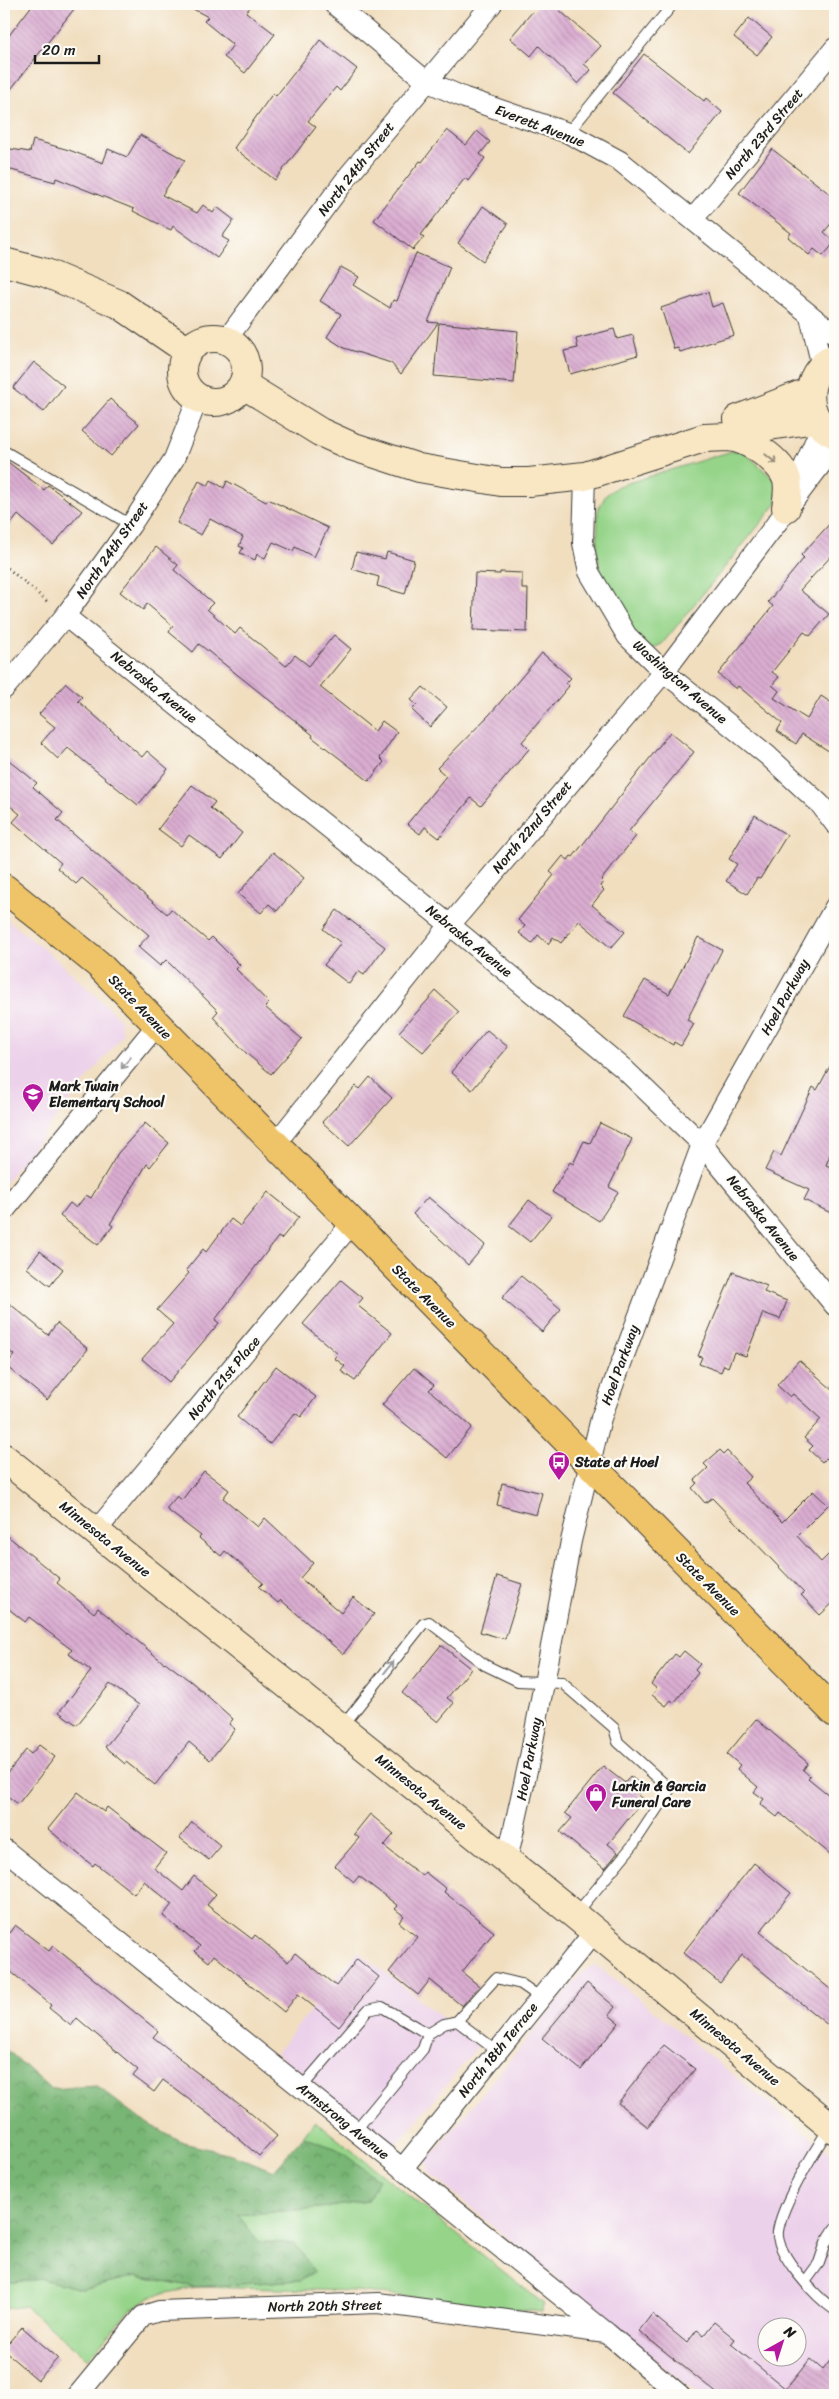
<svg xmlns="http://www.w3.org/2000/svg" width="839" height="2399" viewBox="0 0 839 2399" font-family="Sriracha,sans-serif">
<defs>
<pattern id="forest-crowns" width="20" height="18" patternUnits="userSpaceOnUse" patternTransform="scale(1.25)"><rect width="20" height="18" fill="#78b675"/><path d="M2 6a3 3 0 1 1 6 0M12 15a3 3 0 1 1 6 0" fill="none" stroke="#62935f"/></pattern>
<pattern id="building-back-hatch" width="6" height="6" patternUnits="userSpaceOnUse" patternTransform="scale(1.25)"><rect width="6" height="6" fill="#daadd1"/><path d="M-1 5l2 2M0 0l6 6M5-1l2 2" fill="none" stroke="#ba94b3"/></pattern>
</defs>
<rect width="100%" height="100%" fill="#fdfcf7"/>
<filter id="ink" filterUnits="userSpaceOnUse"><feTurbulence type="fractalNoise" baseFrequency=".02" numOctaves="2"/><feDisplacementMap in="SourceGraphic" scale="10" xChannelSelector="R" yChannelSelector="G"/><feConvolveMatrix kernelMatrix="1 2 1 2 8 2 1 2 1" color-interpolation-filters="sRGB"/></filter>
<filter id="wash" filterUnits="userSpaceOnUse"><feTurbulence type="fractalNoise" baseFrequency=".0096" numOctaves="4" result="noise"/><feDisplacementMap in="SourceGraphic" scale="20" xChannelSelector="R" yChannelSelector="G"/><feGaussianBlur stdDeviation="1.12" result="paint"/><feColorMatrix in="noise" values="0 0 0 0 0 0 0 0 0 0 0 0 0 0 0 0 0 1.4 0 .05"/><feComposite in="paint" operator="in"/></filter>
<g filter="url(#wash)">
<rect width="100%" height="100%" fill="#f1debf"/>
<path fill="#ecd1ea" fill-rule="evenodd" d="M4,917L62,964L119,1018L123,1034L4,1184Z
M358,1951L478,2046L399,2142L390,2143L276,2053Z
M594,1965L604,1971L835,2157V2395H698L428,2172L427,2161L583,1971ZM766,2326H796V2356H766Z"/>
<path fill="#95d489" stroke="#587852" d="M732,451H743L777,482V503L662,644L654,648L648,647L634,633L601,576L597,550L598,510L606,495L618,486Z
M315,2121L544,2304L541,2312L356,2291L196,2287L151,2296L129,2311L88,2359L25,2306L4,2309V2283L41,2279L82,2289L136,2276L196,2287L300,2280L314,2272L295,2243L259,2242L237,2215L329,2207L368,2201L337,2149L303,2137Z"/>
<path fill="url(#forest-crowns)" stroke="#4a6948" d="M4,2047L51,2089L97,2086L141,2120L183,2143L235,2155L273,2171L303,2137L337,2149L378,2179L368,2201L329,2207L238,2215L259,2242L295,2243L314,2272L300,2280L196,2287L136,2276L82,2289L41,2279L4,2283Z"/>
<g id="blocks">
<path fill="url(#building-back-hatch)" d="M33,4H78L4,98V42Z
M184,4H253L246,12L275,34L245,73L224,57L233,45L204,21L208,17Z
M539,4H552L601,46L584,64L591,70L578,84L539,46L531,56L510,38Z
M749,18L772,37L757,55L734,37Z
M320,40L357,69L340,91L336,87L308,121L316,127L275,180L234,148L273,93L276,96Z
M644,54L704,101L706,98L722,112L688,154L613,93Z
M447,130L466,145L477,131L490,142L480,154L485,158L468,181L465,178L421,235L424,237L413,250L374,220L420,161L422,162Z
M140,135L185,160L162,195L197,213L203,205L213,213L217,207L234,220L222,237L229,241L217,258L173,226L171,230L133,211L134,209L56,178L55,182L4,168V148L30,152L33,140L69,150L103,163L108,149L127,157Z
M772,149L835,198V219L824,232L835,242L823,256L814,249L809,255L788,237L791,233L739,193Z
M483,206L508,224L483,261L458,243Z
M416,253L450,267L428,322L438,323L401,374L391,363L344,348L327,337L341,314L320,301L341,267L359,277L353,285L390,308L393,300L397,301Z
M708,292L712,307L723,303L734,335L680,352L678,348L674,349L661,308Z
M439,323L518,331L514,383L434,376Z
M614,329L617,339L633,335L638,355L570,374L564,351L578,348L576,339Z
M34,362L64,386L44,412L13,388Z
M110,399L139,424L111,456L82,431Z
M4,459L44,490L48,485L82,511L53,545L18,515L4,533Z
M211,480L224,488L227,481L266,502L268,499L328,528L314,557L295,547L293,551L273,542L265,558L257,554L255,560L240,553L243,548L239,546L243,537L210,519L201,535L177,523L199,481L208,486Z
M835,518V552L800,590L829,614L810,636L804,632L772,672L779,677L772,685L779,691L774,698L807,719L821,696L835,705V755L802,734L796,744L777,731L782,723L738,686L736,689L718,674L773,606L768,602L804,558L801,555Z
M156,547L178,565L174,570L213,603L207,609L235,634L240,628L286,666L295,655L309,666L334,635L351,649L320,687L375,731L382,721L397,732L380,758L384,762L369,781L312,737L313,735L199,644L193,652L169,632L173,626L147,604L143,610L120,592Z
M356,552L385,559L387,552L414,560L405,594L377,586L379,577L352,569Z
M500,572L522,573V589H528L527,632L473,630L475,573L500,574Z
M542,653L571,678L566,683L569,686L522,742L529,749L481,806L471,798L439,838L425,827L420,834L407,824L446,776L437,768L491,713Z
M66,683L82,697L78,701L142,757L147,751L168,769L138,805L68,748L58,759L41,743L55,727L39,714Z
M423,687L447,707L430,727L412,710L417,705L411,700Z
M670,732L694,752L629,831L636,836L601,880L603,882L600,886L604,890L592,905L625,932L611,948L579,921L561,943L553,937L548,944L538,935L532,943L519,933L525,926L518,920L554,875L550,872L563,856L568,860L571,856L573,857Z
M4,756L37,783L33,787L63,813L57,820L167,914L171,909L208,941L212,937L240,965L236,969L269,1003L265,1007L302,1039L271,1074L247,1054L213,1017L218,1011L166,960L160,966L138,947L149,935L82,878L76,884L57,868L61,863L13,822L20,814L4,801Z
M192,785L215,802L210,808L242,833L222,859L189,835L181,846L158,829Z
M755,815L787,835L760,879L757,878L747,894L726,881L737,864L729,859Z
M273,852L304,878L277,911L269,904L261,913L238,894Z
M337,910L385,947L364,975L358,971L349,984L324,965L341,943L323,929Z
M698,937L722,950L687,1020L694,1024L681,1046L674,1042L673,1045L624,1016L645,980L669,994Z
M436,991L459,1012L423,1052L399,1032Z
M487,1030L508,1047L472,1090L451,1072Z
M835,1057V1143L826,1165L835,1169V1215L804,1200L809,1190L765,1170L774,1152L781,1156L813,1087L817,1090Z
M370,1077L392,1098L349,1146L322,1122L356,1086L360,1089Z
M145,1123L169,1143L150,1167L147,1164L110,1224L113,1226L98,1245L60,1216L70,1203L76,1208L86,1195L91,1198L118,1153Z
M600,1123L632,1139L609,1187L618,1192L599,1221L552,1192L570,1162L573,1164L584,1141L590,1143Z
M268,1192L299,1217L281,1239L278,1237L215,1320L219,1323L169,1382L142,1359L173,1324L157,1310L189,1273L186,1270L203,1249L206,1252L231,1219L240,1226Z
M428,1197L485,1245L468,1265L413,1214Z
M529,1200L551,1216L530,1242L509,1226Z
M40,1251L63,1269L50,1286L27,1268Z
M733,1272L767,1286L764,1292L787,1301L780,1319L763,1313L746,1356L734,1352L728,1367L724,1365L721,1372L699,1364L702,1357L698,1356Z
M521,1276L561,1309L542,1332L502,1298Z
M341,1280L363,1298L357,1305L392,1333L355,1381L341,1371L345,1366L334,1358L338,1354L303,1324Z
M4,1299L48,1335L57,1323L88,1349L47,1400L6,1366L14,1355L4,1347Z
M799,1360L835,1392V1467L826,1458L822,1462L809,1450L813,1446L804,1438L821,1419L793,1394L790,1397L777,1385Z
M276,1366L316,1397L301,1417L295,1413L270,1444L237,1417Z
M414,1368L434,1385L429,1390L472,1427L447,1458L382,1405Z
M720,1450L724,1454L727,1451L751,1477L744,1483L782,1522L813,1491L828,1505L797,1536L821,1562L835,1548V1601L820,1615L801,1595L804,1593L712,1498L705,1503L692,1488L697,1483L695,1480L708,1468L704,1464Z
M204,1471L229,1490L223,1498L258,1527L265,1518L313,1563L300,1578L341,1613L353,1597L374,1614L343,1654L281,1600L278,1603L259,1587L263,1583L225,1551L221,1556L199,1538L201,1536L166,1509L177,1496L182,1500Z
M502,1483L542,1493L536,1515L497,1505Z
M4,1533L60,1579L57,1583L94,1613L98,1608L164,1663L165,1662L194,1684L233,1719L229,1724L235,1729L210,1760L189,1742L155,1785L126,1762L125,1764L105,1747L139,1705L110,1684L77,1725L59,1712L91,1671L69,1654L72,1650L29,1617L25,1622L4,1605Z
M497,1576L522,1584L505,1639L480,1632Z
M441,1645L471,1669L447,1698L454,1703L438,1722L402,1693Z
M684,1651L700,1664L695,1670L698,1673L674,1703L671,1700L666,1706L652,1695L657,1689L651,1684L675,1654L679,1657Z
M756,1719L808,1763L803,1770L810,1776L808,1778L835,1800V1858L780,1813L777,1817L760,1804L764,1799L754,1792L758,1787L737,1769L740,1765L727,1754Z
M39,1745L55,1757L18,1804L4,1793V1778L26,1750L31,1754Z
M603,1766L625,1783L630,1776L644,1787L638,1795L644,1799L608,1844L618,1852L605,1869L560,1832L572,1818L565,1813Z
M78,1792L104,1812L107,1807L166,1853L154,1868L183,1891L194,1876L216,1894L207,1905L252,1939L255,1935L288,1962L295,1953L336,1986L357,1959L379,1977L339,2027L298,1994L284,2012L214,1955L209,1962L195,1951L200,1946L163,1916L172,1904L144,1881L134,1894L95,1863L93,1866L48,1829Z
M370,1814L394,1834L384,1846L422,1876L425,1872L446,1889L444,1892L494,1932L462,1972L479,1986L462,2006L430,1980L418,1995L389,1972L417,1937L399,1922L404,1916L395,1909L398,1906L359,1876L354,1882L335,1866L359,1838L354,1834Z
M192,1822L221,1846L209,1860L180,1838Z
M754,1863L791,1893L760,1932L835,1993V2031L742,1955L720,1983L683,1953Z
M15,1925L49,1951L53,1946L158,2031L153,2037L180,2058L179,2059L247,2110L277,2136L259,2156L219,2122L163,2080L154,2092L133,2076L138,2070L77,2018L71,2026L49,2008L51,2005L4,1966V1940Z
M587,1983L615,2007L609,2015L619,2023L581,2070L542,2038Z
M664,2045L695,2069L648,2127L618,2103Z
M652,2314L687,2343L697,2330L704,2335L714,2322L735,2339L731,2344L786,2389L810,2359L823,2370L835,2354V2395H719L639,2331Z
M22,2327L58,2358L38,2380L4,2351V2348Z"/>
</g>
</g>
<g filter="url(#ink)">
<use href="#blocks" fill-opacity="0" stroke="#3c3934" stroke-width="1"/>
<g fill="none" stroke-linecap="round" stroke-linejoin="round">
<g stroke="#3c3934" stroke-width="12">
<path id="lane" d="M568,133L673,4
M4,451L131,525
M342,1727L423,1624L429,1622L485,1665L518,1681L562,1683L614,1728L618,1742L670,1789L633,1845L576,1914
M457,2021L496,1978L521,1984L541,1998
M428,2034L444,2024L457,2021L497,2051
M301,2088L368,2010L382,2007L428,2034L423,2049L355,2131
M830,2127C815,2150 782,2204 778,2231C775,2254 817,2298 835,2310
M805,2282L819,2263L826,2242L835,2228"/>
</g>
<g stroke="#3c3934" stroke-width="22">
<path id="street" d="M334,4L426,81L465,98L568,133L620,161L835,335
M693,219L835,48
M810,316L822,367
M226,340L349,175L492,4
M585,476L583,543L589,572L627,636L664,672L767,755L820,804L835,824
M797,483L822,425
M65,616L450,925L623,1068L702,1144L835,1306
M4,689L65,616L131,525L174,459L198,398
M275,1144L450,925L664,672L835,446
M4,1211L157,1025
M96,1531L352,1223
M4,1849L607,2333L680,2395
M507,1860L530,1757L571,1541L601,1418L702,1144L835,907
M402,2169L595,1931
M78,2395L143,2316L159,2311L378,2303L606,2333"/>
</g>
<g stroke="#3c3934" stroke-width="30">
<path id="secondary" d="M4,262L46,273L119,304L188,351
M182 370a32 32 0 1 1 64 0a32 32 0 1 1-64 0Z
M835,358C802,371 802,421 835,434
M244,385L320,432L351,446L419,468L501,482H529L585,476L704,438L728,437L769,426L816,419
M738,419L810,391
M728,437C748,438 781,461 787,480C789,488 787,500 786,508
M4,1458L575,1915L835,2130"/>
</g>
<g stroke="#3c3934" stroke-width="30">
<path id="primary" d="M4,888L98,964L835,1713"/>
</g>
<path stroke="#3c3934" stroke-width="3" stroke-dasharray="1 4" stroke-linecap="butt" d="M4,565L49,603"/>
<use href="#lane" stroke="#fff" stroke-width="10"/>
<use href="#street" stroke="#fff" stroke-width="20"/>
<use href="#secondary" stroke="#f9e7c3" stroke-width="28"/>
<use href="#primary" stroke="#efc469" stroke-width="28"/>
</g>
<defs><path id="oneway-shaft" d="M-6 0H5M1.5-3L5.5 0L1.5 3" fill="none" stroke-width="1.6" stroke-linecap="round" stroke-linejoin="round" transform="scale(1.25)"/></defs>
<use stroke="#968c78" href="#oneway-shaft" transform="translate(771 459) rotate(39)"/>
<g stroke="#999">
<use href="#oneway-shaft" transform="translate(126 1063) rotate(129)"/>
<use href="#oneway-shaft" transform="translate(389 1667) rotate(-52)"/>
</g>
</g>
<defs>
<g id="school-pin" transform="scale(1.125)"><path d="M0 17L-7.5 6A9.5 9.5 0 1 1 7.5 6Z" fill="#b5179e" stroke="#fdfcf7"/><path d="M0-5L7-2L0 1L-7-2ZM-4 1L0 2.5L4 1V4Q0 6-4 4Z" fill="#fff"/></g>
<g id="bus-pin" transform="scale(1.125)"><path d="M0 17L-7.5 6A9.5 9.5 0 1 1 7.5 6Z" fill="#b5179e" stroke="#fdfcf7"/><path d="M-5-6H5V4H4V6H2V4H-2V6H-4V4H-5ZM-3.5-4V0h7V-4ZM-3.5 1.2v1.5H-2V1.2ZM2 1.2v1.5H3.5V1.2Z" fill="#fff"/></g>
<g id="shop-pin" transform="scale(1.125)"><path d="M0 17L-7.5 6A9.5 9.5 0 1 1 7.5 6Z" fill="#b5179e" stroke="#fdfcf7"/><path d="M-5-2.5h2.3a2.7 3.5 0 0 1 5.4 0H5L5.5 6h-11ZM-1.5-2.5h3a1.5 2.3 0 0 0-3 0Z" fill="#fff"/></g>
</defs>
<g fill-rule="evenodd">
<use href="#school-pin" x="33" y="1094"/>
<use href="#bus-pin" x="559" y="1462"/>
<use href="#shop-pin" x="596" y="1794"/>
</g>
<g text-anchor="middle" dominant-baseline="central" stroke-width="4.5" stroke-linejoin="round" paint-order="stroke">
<g font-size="14" fill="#1c1c1c" stroke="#fdfcf7">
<text transform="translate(540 126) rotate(21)">Everett Avenue</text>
<text transform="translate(764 134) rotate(-50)">North 23rd Street</text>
<text transform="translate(356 169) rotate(-52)">North 24th Street</text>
<text transform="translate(112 550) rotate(-55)">North 24th Street</text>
<text transform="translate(680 682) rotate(41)">Washington Avenue</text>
<text transform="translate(154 687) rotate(39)">Nebraska Avenue</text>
<text transform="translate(532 827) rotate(-50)">North 22nd Street</text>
<text transform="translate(469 941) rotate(39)">Nebraska Avenue</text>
<text transform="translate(785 997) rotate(-61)">Hoel Parkway</text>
<text transform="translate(140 1007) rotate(46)">State Avenue</text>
<text transform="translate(763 1218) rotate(51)">Nebraska Avenue</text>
<text transform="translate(424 1296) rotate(45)">State Avenue</text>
<text transform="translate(620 1365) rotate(-70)">Hoel Parkway</text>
<text transform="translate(224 1378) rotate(-50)">North 21st Place</text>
<text transform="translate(105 1539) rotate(39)">Minnesota Avenue</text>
<text transform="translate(708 1584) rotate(45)">State Avenue</text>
<text transform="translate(529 1759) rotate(-79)">Hoel Parkway</text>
<text transform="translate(421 1792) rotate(39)">Minnesota Avenue</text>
<text transform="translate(735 2047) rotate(40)">Minnesota Avenue</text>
<text transform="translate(498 2050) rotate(-51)">North 18th Terrace</text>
<text transform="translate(343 2121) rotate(39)">Armstrong Avenue</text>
<text transform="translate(325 2306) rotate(-1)">North 20th Street</text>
</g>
<g font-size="14" font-weight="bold" fill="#1c1c1c" stroke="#fdfcf7" text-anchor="start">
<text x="49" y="1086">Mark Twain<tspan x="49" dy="16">Elementary School</tspan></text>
<text x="575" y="1462">State at Hoel</text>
<text x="612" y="1786">Larkin &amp; Garcia<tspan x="612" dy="16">Funeral Care</tspan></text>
</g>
</g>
<rect width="839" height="2399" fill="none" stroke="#fdfcf7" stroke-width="20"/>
<g transform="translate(782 2342) rotate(39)"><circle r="24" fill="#fdfcf7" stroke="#a3a29f"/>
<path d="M0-4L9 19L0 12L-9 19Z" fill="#b5179e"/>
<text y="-8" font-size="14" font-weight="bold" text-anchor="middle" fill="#1c1c1c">N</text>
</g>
<path d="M35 55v8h64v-8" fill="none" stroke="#1c1c1c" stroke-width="2.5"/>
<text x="42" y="55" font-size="15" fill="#1c1c1c" stroke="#fdfcf7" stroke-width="4" paint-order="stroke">20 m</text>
</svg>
